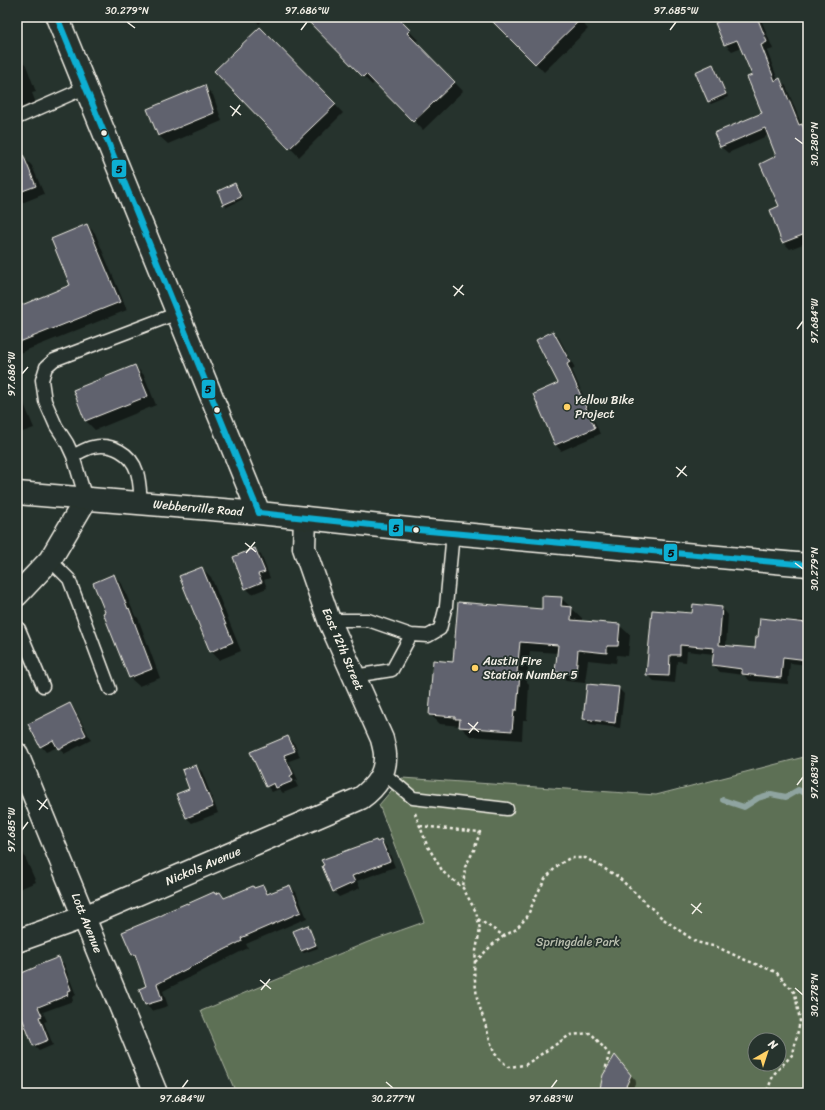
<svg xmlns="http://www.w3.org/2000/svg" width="825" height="1110" viewBox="0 0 825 1110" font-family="Sriracha,sans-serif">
<rect width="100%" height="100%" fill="#26332d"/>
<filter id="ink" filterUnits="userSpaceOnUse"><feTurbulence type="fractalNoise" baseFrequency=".025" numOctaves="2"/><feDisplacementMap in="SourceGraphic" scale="8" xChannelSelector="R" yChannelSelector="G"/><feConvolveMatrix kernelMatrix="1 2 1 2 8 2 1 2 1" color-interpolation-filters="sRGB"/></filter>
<g filter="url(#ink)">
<path fill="#5d7054" stroke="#a8b09e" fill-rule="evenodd" d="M808,756V1093H236L201,1011L368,942L424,922L379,805L402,778L656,795ZM755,1040H779V1064H755Z"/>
<path fill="#0007" d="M237,17H244L241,21Z
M253,17H266L259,24Z
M305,17H395L418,40L415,42L463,91L423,130L375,82L372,85Z
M490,17H577L588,29L544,72Z
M731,17H760L773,49L767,51L778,80L780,79L786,86L802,126L808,131V242L790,249L783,242L780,207L778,157L769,135L728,153L721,147L715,134L763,113L754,76L742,47L732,51L725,44Z
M260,28L343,113L299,157L216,71Z
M20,59L26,65L36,92L32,93L36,103L17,111V60Z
M713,65L716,68L728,97L711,104L708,101Z
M204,86L213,95L222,121L168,144L159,136L148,110Z
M24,157L32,166L44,194L17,205V160Z
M235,184L238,187L243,199L227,207L224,204Z
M87,225L95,233L127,310L17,354V308L72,286Z
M553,332L559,338L575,368L572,370L600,434L561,451L556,445L534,394L560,383Z
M135,366L144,375L156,405L95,430L86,421L74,391Z
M17,387L34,428L17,434Z
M255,549L261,555L270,578L264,580L267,588L252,594L246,588Z
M202,568L211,577L241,651L219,660L211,651Z
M114,575L122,584L135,616L138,618L160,678L139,686L130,678L104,613H106Z
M561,598L582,618V622L619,625L630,635L628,656L617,655L616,663L588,660L585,683L566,681L556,671L558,653L530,651L527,682L529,684L527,720H523L522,740L470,736L460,726L440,724L430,714L454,663L542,610Z
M722,608L728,615L726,647L756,649L796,623L797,620L808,621V665L790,663L788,684L750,681L744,675L720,672L713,665L714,654L687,651L686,662L677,661L675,683L654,681L647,674L693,614Z
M618,688L624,694L620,728L590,724L584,719Z
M70,704L75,710L91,740L64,754L58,747L46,752L41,746Z
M288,737L294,743L300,757L289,761L298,780L295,781L298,787L283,793L279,789L272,792L267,786Z
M196,766L202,772L218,813L192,823L186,817L190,790Z
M17,839L36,882L17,890Z
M381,841L387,847L395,867L357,881L360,888L339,897L333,891L377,843Z
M262,886L270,894L289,886L296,892L307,918L246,944L248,948L163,991L168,1006L152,1011L146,1005L140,990L147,987L138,960L133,955L123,933L219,893L225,899L253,887L255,889Z
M308,926L310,929L318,948L304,953L301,951Z
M58,958L64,964L76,995L72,997L73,1001L43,1012L47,1021L44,1022L53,1045L39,1051L34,1046L28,1031L17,1033V976Z
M616,1057L636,1081L631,1093H600Z"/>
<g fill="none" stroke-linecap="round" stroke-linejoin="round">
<path stroke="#8fa4a0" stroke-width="6" d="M723,800L744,807L758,798L771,794L786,797L798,790L808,794"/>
</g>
<path fill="#60626e" stroke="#f4f1e8" d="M304,17H397L410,30L407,33L455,82L413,122L366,74L363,77Z
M488,17H583L535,64Z
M729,17H757L767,42L761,45L775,81L780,78L799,125L802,124L808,139V233L782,243L770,210L779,206L760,164L776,156L765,128L720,147L714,133L762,113L747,77L752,75L737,40L724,45L715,23Z
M260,27L336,104L289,149L214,71Z
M713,64L726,94L708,102L695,72Z
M205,85L214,113L158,136L147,109Z
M17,140L36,186L17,193Z
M235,183L241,197L223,205L218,191Z
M87,224L120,302L17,343V307L70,285L51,239Z
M553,331L570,362L567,364L595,428L555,445L533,394L558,383L536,340Z
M135,365L148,396L85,421L73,390Z
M255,548L265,572L258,574L262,582L245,589L233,557Z
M202,567L233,642L210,652L179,576Z
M114,574L128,609L129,608L152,669L129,678L103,613L105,612L93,583Z
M542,596L562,597L561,606L572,607L571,620L620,624L618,646H607V653L578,650L576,674L555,672L558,645L520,642L517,673H520L517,710H514L512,731L459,727L460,719H455V717L429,715L433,660L453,662L458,602L542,609Z
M693,604L722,607L719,645L755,648L756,637H758L760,618L808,623V660L783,657L781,678L742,674V669L712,665L714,648L680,645V655H670L669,676L646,675L652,610L692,613Z
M587,684L619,687L615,723L583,719Z
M70,703L86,735L58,749L53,740L40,747L28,724Z
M288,736L295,751L284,755L293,774L290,776L293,781L276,788L274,783L266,787L250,752Z
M196,765L213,807L186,818L176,794L189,789L182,770Z
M376,840L377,842L381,840L390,861L352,876L355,882L333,892L322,866L324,865L321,860Z
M263,885L267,894L290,885L301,912L241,938L242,941L157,984L162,1000L145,1005L139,989L146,986L135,954L132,955L122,932L158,917L166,913V912L187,903V904L214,892L215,894L220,892L224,898L253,886L254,888Z
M308,925L316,945L301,951L293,931Z
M59,957L71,990L67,991L68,995L38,1007L42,1016L39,1017L48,1040L33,1046L17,1005V975L36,967V966Z
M615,1055L631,1075L623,1093H599L603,1075Z"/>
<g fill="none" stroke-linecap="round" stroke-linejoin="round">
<g stroke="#f4f1e8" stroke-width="15">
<path id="service" d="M17,118L85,88
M73,456C79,453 86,448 93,447C112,443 131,453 137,472C140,482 140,493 141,503
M86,499L73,456L67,443L56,426L45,401L42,380L46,367L54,360L178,313
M50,560L69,579L110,689
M329,620H368L411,635L428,636L440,629L446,606L453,533
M17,627L19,629L43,686
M354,676L392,670L411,635
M382,772L413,798L507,809"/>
</g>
<g stroke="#f4f1e8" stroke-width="25">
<path id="minor" d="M17,595L50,560L86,499
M17,754L156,1093
M17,941L84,917L361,798C376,787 386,774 385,755C385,750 383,744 382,739L329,620L304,548L305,518"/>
</g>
<g stroke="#f4f1e8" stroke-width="25">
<path id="tertiary" d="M57,17L259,513
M17,493L259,513L418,530L808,565"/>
</g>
<path stroke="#f4f1e8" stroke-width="2.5" stroke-dasharray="3 3" stroke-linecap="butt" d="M415,813L427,845L443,872L463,888L476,912L480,929L476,951L474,971L477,998L494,1053L508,1067L525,1065L570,1035L591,1033L609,1054L605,1071
M420,826L480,832L474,850L465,867L463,888
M478,919L504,936L515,930L527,917L536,896L545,879L558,865L570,858H586L617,876L662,918L696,942L717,947L743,959L776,972L795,993L800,1021L793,1054L774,1074L766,1093
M475,962L492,945L504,936"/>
<use href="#service" stroke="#26332d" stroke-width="12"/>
<use href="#minor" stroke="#26332d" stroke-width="22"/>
<use href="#tertiary" stroke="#26332d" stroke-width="22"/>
<g stroke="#26332d" stroke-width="9">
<path id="bus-1" d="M57,17L259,513
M259,513L418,530L808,565"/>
</g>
<use href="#bus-1" stroke="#0dafd3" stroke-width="6"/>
</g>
</g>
<path fill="none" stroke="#f4f1e8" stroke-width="1.5" d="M127,22L135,28M301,30L307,22M670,30L676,22M230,106L241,115M232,116L240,105M795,138L803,144M453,286L464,295M454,296L463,285M797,329L803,321M22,374L28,367M676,467L687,476M677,477L686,466M245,543L256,552M246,553L255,542M795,563L803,569M468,723L479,732M469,733L478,722M797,785L803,777M37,800L48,809M39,810L47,799M22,830L28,822M691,904L702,913M692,914L701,903M260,980L271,989M795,988L803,995M261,990L270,979M386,1082L393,1088M182,1088L188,1080M551,1088L557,1080"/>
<g fill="#f4f1e8" stroke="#26332d" stroke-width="1.5">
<circle cx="104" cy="133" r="3.5"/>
<circle cx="217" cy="410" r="3.5"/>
<circle cx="416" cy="530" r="3.5"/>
</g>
<g fill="#ffd166" stroke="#26332d" stroke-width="1.5">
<circle cx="567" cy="407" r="4"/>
<circle cx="475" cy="668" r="4"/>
</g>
<g text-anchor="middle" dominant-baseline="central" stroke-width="3.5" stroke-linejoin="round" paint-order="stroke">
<g font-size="12" fill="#f4f1e8" stroke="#26332d" text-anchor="start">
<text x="575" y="400">Yellow Bike<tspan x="575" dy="14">Project</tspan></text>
<text x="483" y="661">Austin Fire<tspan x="483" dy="14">Station Number 5</tspan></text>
</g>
<g font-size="12" fill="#f4f1e8" stroke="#26332d">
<text transform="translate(198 508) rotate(5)">Webberville Road</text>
<text transform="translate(343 649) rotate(67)">East 12th Street</text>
<text transform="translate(203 866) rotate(-23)">Nickols Avenue</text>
<text transform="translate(87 923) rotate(68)">Lott Avenue</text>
</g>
<g font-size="12" fill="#b8bdad" stroke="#26332d">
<text x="578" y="942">Springdale Park</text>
</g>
</g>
<g stroke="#26332d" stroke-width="1.5">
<rect x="111" y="159" width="16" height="19" rx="4" fill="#0dafd3"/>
<rect x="201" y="379" width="15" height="20" rx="4" fill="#0dafd3"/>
<rect x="388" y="518" width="16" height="19" rx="4" fill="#0dafd3"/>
<rect x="663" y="543" width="15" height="19" rx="4" fill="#0dafd3"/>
</g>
<g font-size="11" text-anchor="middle" font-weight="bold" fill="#111">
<text x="119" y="173">5</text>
<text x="208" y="393">5</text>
<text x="396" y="532">5</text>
<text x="671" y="557">5</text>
</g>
<rect width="825" height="1110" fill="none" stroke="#26332d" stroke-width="44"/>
<g transform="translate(767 1052) rotate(39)"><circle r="19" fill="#26332d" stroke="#787f78"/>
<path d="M0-3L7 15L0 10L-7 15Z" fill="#ffd166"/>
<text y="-6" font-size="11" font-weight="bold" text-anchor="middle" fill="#f4f1e8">N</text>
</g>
<rect x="22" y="22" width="781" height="1066" fill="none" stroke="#f4f1e8" stroke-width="1.5"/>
<g font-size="10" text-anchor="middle" fill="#f4f1e8">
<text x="127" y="14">30.279°N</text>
<text x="307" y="14">97.686°W</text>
<text x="676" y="14">97.685°W</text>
<text transform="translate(814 144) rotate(-90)" y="4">30.280°N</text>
<text transform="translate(814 321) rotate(-90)" y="4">97.684°W</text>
<text transform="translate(11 374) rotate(-90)" y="4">97.686°W</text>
<text transform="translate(814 569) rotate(-90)" y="4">30.279°N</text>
<text transform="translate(814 777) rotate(-90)" y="4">97.683°W</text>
<text transform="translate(11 830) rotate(-90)" y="4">97.685°W</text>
<text transform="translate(814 995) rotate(-90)" y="4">30.278°N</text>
<text x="182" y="1102">97.684°W</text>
<text x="393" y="1102">30.277°N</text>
<text x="551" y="1102">97.683°W</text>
</g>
</svg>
